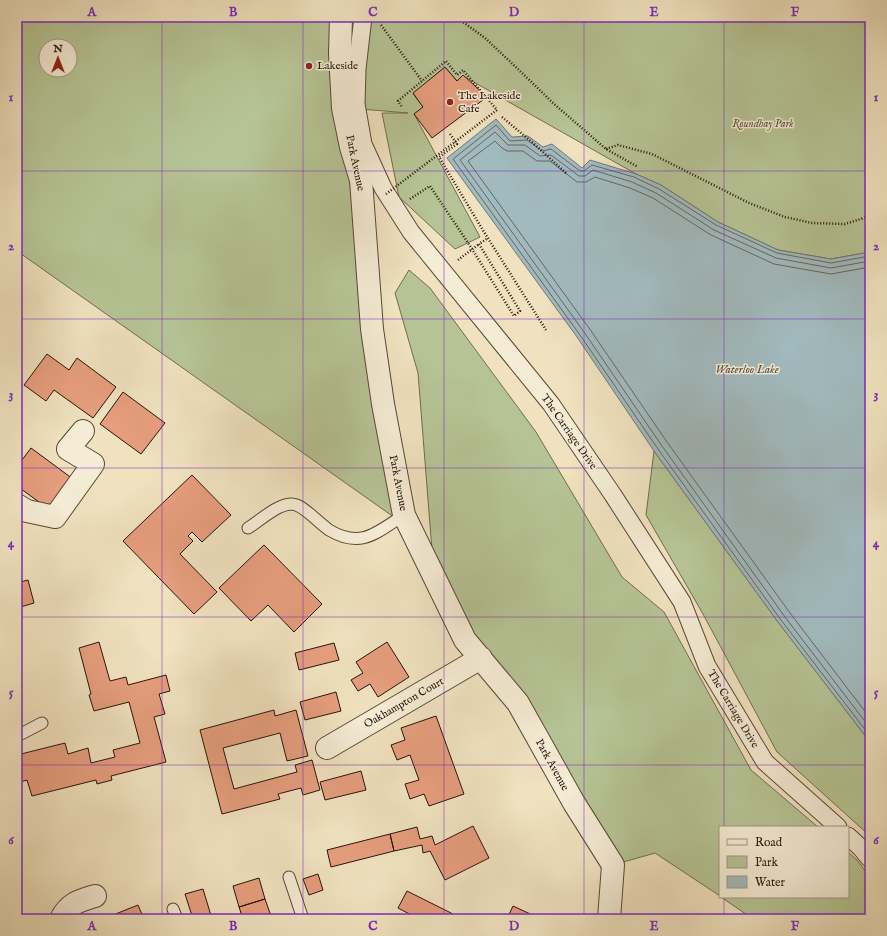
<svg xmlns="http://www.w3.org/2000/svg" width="887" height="936" viewBox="0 0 887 936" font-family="'IM FELL English',serif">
<rect width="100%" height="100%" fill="#f0e2bf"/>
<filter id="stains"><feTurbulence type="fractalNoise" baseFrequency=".005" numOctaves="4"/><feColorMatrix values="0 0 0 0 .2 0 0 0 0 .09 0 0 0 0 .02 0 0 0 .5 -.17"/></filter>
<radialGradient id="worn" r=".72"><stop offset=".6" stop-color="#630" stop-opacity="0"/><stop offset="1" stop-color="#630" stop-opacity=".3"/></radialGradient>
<path fill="#b6c495" stroke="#706c50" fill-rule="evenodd" d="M17,17H870V252L831,259L778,250L718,222L661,185L636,174L463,76L457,81L445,67L413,94L423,107L414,114L480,237L455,249L399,197L382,113H408L361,109L370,246L394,402V468L398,520L17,251ZM46,46H70V70H46Z
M409,270L430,288L536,432L622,577L664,612L751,770L818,827H720V896L655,853L613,865L465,640L432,550L418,373L395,293Z
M654,451L778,622L870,742V836L777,752L703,614L646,515Z
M848,852L857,860L870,877V919H753L721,897H848Z"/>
<path fill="#a1babe" stroke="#717776" d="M496,119L512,137L528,136L543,147L552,144L582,168L590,160L636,174L661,185L718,222L778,250L831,259L870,252V742L778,622L654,451L577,337L447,158Z"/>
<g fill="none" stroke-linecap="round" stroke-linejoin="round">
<path stroke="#656664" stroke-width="1" d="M870,256L831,263L777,253L716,225L659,189L634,177L592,165L584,171H580L551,149L542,151L527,140L510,141L496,125L453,159L580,335L658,449L781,620L870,736
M870,261L831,268L776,258L714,230L656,193L632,182L593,170L585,176H579L551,155L540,156L525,145H508L495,132L460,160L584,332L662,446L785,617L870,728
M870,267L831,274L774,264L711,235L653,198L630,188L595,177L586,182H577L550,161H537L523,151H507L502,148L495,141L468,161L589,328L667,442L790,613L870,718"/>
</g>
<path fill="#e69e7e" stroke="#29130a" d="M445,67L457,81L463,75L487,97L432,138L414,114L423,107L413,93Z
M47,354L69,370L77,358L116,387L93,418L54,390L46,401L24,385Z
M123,392L165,423L141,454L100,424Z
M31,448L73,479L50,510L17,486V456L22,460Z
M192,475L231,515L202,542L192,532L188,536L193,541L180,554L217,592L194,614L123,541Z
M264,545L322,604L294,632L268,605L251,621L219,588Z
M28,580L34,603L17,608V583Z
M99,642L110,681L126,677L128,685L166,675L170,691L159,694L165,714L154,717L166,762L111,776L112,780L97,784L96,780L32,796L27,780L17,783V755L65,743L68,754L88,748L91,763L115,757L113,750L140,743L129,702L94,711L89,695L91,694L79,648Z
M387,642L409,677L378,697L370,684L358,691L351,680L363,673L356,662Z
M334,643L339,660L299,670L295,653Z
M336,692L341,711L305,720L300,702Z
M274,710L275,716L296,710L308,756L287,761L280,733L223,748L234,789L297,772L295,765L312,760L320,790L303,795L301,788L278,794L280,799L222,814L200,730Z
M436,716L464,794L429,806L424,794L410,799L405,784L419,780L410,755L397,760L391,745L405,740L401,728Z
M361,771L366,790L325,800L320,782Z
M473,826L489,858L445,880L430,851L423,853L422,845L394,851L390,834L417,827L420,839L432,836L435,845Z
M390,834L394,851L331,867L327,850Z
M318,874L323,890L309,895L303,879Z
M259,878L265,899L239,907L233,886Z
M203,889L212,919H193L185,894Z
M407,891L453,914L451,919H419L398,908Z
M265,899L272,919H243L239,907Z
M138,905L144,919H109L108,917Z
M513,906L539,918L538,919H507Z"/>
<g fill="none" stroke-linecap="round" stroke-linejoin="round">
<g stroke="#5b4737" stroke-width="13">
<path id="service" d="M248,528C261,520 276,505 291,504C298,504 304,509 310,514C316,519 322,525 329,530C361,549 376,533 404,515
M17,736L42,723
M289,877L303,919
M173,909L177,919"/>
</g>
<g stroke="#5b4737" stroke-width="19">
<path id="pedestrian" d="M363,17L357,69L356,104L363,144L383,188L411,232L551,404L613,495L682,602L707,666L765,762L838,827
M848,836L861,848L870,859"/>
</g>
<g stroke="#5b4737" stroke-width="24">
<path id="minor" d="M341,17L340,53L343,108L351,147L361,180L372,329L383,404L404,515L465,640L518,703L574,803L613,865L609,919
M17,505L27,511L55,517L93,464L68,449L83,431
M327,748L481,658
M61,919C69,903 79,901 95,896"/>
</g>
<path stroke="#29130a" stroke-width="2.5" stroke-dasharray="1 2" stroke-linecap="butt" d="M456,17L485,38L519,70L553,103L606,149L638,167
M381,25L422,81
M502,117L533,143L566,173
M450,134L457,144L439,157L484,232L546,330
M606,149L618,145L652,154L749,203L785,217L812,223L845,224L870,216
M410,199L430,186L472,249L514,316L520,311L479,244L488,238
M458,260L479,244"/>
<use href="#service" stroke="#f5ecd5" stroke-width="11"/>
<use href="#pedestrian" stroke="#f5ecd5" stroke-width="17"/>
<use href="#minor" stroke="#f5ecd5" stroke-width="22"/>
<path stroke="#29130a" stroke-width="2.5" stroke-dasharray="1 2" stroke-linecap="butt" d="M386,194L497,110L463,70L457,75L446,61L398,101L402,107"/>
</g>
<path fill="none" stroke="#7b2cbf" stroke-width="1" stroke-opacity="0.55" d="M162,17V919M303,17V919M444,17V919M584,17V919M724,17V827M17,171H870M17,319H870M17,468H870M17,617H870M17,765H870M724,897V919"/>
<g fill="#8f2418" stroke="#f5ecd5" stroke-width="1.5">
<circle cx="309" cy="66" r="4"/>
<circle cx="450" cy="102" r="4"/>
</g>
<g text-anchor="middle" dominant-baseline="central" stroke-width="3" stroke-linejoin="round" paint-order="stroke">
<g font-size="11" fill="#29130a" stroke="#f5ecd5" text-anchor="start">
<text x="317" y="66">Lakeside</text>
<text x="458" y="96">The Lakeside<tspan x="458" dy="13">Cafe</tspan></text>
</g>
<g font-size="11" font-style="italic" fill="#5a513b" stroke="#f5ecd5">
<text x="763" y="124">Roundhay Park</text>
</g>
<g font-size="11" fill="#29130a" stroke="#f5ecd5">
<text transform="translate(355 163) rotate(78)">Park Avenue</text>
<text transform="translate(569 432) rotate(55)">The Carriage Drive</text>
<text transform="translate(398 483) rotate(79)">Park Avenue</text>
<text transform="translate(404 703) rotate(-30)">Oakhampton Court</text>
<text transform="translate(733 709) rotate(59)">The Carriage Drive</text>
<text transform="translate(552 765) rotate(61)">Park Avenue</text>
</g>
<g font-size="12" font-style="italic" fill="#534d49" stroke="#f5ecd5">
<text x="747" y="369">Waterloo Lake</text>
</g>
</g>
<rect width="887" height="936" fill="none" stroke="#f0e2bf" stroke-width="44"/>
<rect x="719" y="826" width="130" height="72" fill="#f5ecd5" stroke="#a39584"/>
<rect x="727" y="839" width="20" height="6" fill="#f5ecd5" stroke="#a39584"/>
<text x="755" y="846" font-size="12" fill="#29130a">Road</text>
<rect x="727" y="856" width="20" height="12" fill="#b6c495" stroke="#a39584"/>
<text x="755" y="866" font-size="12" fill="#29130a">Park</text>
<rect x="727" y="876" width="20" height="12" fill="#a1babe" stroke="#a39584"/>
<text x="755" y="886" font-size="12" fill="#29130a">Water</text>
<g transform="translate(58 58)"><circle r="19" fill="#f5ecd5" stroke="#a39584"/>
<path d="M0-3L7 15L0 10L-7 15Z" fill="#8f2418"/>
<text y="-6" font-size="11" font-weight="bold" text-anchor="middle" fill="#29130a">N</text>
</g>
<rect x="22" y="22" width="843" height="892" fill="none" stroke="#7b2cbf" stroke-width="1.5"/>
<g font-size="13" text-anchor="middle" font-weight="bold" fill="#7b2cbf">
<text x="92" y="16">A</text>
<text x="233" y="16">B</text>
<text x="373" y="16">C</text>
<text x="514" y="16">D</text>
<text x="654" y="16">E</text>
<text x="795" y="16">F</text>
<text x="11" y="101">1</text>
<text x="876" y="101">1</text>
<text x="11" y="250">2</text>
<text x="876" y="250">2</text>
<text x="11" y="398">3</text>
<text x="876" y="398">3</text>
<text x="11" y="547">4</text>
<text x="876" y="547">4</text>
<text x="11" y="696">5</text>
<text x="876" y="696">5</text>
<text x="11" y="844">6</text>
<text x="876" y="844">6</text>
<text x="92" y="930">A</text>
<text x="233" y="930">B</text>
<text x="373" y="930">C</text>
<text x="514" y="930">D</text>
<text x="654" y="930">E</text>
<text x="795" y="930">F</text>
</g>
<rect width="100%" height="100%" filter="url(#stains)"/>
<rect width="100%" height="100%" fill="url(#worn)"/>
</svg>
